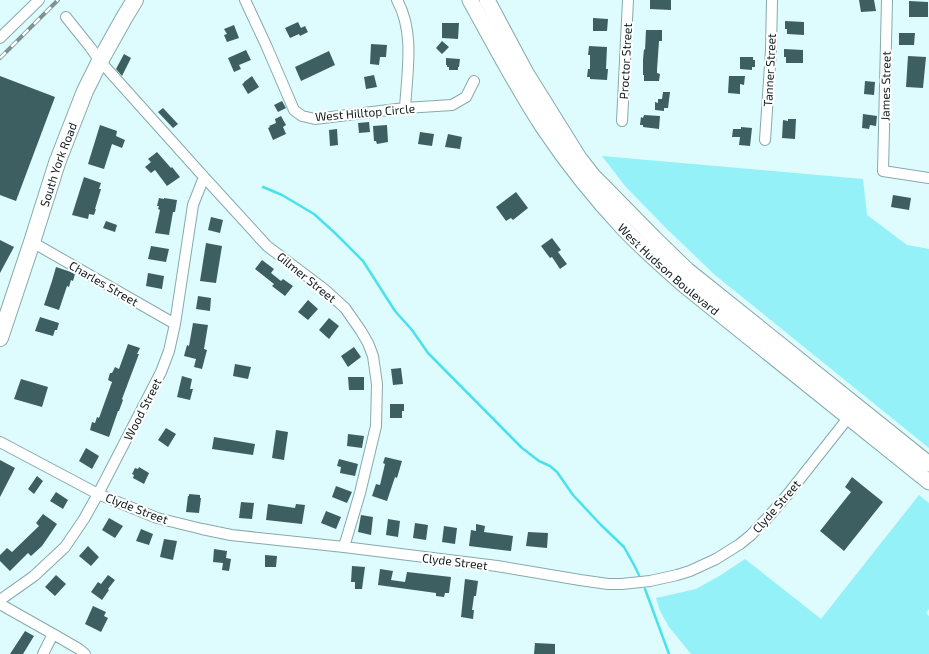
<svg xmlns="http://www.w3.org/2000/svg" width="929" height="654" viewBox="0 0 929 654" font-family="'Exo 2',sans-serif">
<rect width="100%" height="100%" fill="#defbfd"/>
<path fill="#93f1f7" d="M602,156L863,179L867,215L907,245L929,249V448L715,275L667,229L625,186Z
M919,495L929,503V609L926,613L929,616V654H691L669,627L660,611L656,598L696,589L721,575L745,559L821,619Z"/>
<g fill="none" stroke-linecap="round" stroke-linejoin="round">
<path stroke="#49e2ec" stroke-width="2.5" d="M263,187L282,195L314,214L335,233L363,261L395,311L412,330L428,353L522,448L539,461L550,466L557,472L573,495L601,525L624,547L634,565L639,575
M645,589L669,654"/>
</g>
<path fill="#3e5f62" d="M650,0H671V10L650,9Z
M859,0H874L876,11L861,12Z
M909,1L928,2V17H909Z
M593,18L608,19L607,31H593Z
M785,21L804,22V35L787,34V29H785Z
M298,22L301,28L305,26L308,32L300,36L299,34L290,38L285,28Z
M442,23H459L458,39L442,38Z
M234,25L239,38L227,42L224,35L227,34L224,29Z
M646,30H662V41H659L657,70V73L660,74L659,81H644V75H643V60L644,49L645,50Z
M899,33H915L914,45H899Z
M442,41L449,47L442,54L436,48Z
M371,44L387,45L386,57H380L379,65L370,64Z
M589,46L607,47L606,69H608L607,80L590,79V77H587L588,69H590V55H588Z
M784,49L803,50V63H786V57H784Z
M246,50L251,60L239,65L241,69L234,72L228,58Z
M329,51L335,65L301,81L295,67Z
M124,54L131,58L122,76L116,69Z
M908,56L926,57L923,88L906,87Z
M740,57H753V60H755V67H752V70L740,69Z
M446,58L460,59L459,67H458V70H449V67H447V65H446Z
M374,75L377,87L366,89L364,77Z
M0,76L55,97L16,201L0,195Z
M252,76L259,87L248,94L242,84L244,83V82Z
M729,76H745L744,85L740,84V94L728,93Z
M865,81L875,82L874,95L864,94Z
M663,92H670L668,108H664V111L655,110V102L658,103V99H662Z
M282,101L286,108L278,112L274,105Z
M163,108L178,124L173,128L158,112Z
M863,114L877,116L876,126L870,125L869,129L862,128Z
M644,115L660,116L659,129L643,127V125H640L641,117L643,118Z
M281,116L286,125L283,127L286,134L273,140L268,128L270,127L269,126L276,123L275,119Z
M788,119H796L795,139L782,138L783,120L788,121Z
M369,122L370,132L359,133L358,123Z
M100,125L117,131L116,136L125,140L122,148L112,144L104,169L88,164Z
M387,125L388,142L377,144L376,141H374L373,126Z
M741,127L752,128L750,146L739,145L740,137H732L733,129H741Z
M337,129L338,145L330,146L329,130Z
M420,132L434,134L432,146L418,144Z
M448,134L462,137L460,149L445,147Z
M157,152L171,168L172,167L180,177L167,186L155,170L151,173L145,167L151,162L148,159Z
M84,177L101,183L99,189H101L95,209H96L94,215L89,214L88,219L72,215Z
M516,192L528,208L513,220L511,218L506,221L496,207Z
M893,195L911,198L909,210L891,207Z
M159,198L164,199V198L177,200L175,212H173L169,235L155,233L160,210L158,209L159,206H157Z
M211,217L223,220L220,233L208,230Z
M106,221L117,225L115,232L103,228Z
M552,238L561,250L558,252L567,264L560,269L552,257L550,258L541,246Z
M0,240L14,247L0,273Z
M206,243L222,246L216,283L200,281Z
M151,246L169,249L166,262L148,259Z
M262,260L274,269L271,273L281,281L283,279L293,286L285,296L272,286L274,284L255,269Z
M56,267L71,272L75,274L73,281L71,280L69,287L67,286L59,310L44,305L52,281Z
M148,273L164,276L162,289L146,286Z
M198,296L211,298L210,311L196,309Z
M308,300L318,309L308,320L298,312Z
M40,317L59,323L57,330H55L53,336L35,331Z
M329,318L339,326L329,339L319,330Z
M193,323L208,325L204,349L207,350L202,369L194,367L196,359L184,356L187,345L189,346Z
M128,344L140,348L137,354H139L122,399L123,400L119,411H118L109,437L90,430L92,422L95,423L97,417L99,418L112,382L108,380L110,373H112L115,367L119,369Z
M354,347L361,357L348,367L341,356Z
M235,364L251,367L248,379L233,376Z
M401,368L403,384L393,385L391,369Z
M182,376L192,379L190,389H193L190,400L177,397Z
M348,377H364V390H349Z
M21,379L48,387L42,407L14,399Z
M390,404H404V411H402V418H390Z
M166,428L176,434L168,447L158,440Z
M276,430L288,432L284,460L272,458Z
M348,434L364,436L362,448L347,446Z
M214,437L255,444L253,455L212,449Z
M86,448L99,456L92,469L79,461Z
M385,457L402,461L397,478L395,477L387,501L372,496L376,484L380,485L385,464L383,463Z
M339,459L358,464L355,476L340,473L341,467L337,466Z
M0,460L15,468L0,497Z
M139,467L149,473L144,484L133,478L134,475L132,474L135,468L138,469Z
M37,476L43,481L34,494L28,489Z
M852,477L883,502L844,551L820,531L851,492L845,487Z
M336,486L352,492L347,503L332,497Z
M56,492L68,500L63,509L50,501Z
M189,494L200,495V498H201L199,513L186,512L188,496H189Z
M241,502L254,503L252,519L239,518Z
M268,504L295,508L296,504L305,505L302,524L266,520Z
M326,511L341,517L336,529L321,523Z
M43,514L57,524L42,546L31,556L28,553L10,571L0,561V555L7,548L12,552L39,526L36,523Z
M361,515L373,517L371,535L358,532Z
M109,518L123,526L115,538L102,530Z
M388,519L400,521L398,537L386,535Z
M415,523L428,525L426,540L413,538Z
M476,524L485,526L484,532L513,536L511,551L469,546L471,530L476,531Z
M444,526L457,528L455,544L442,542Z
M141,529L153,534L149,545L136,541Z
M528,532L548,533L547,548L526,546Z
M164,539L177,541L173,560L160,557Z
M88,546L99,557L91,566L79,556Z
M214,549L227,551L226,558L231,559L229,571L222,570L223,563L213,562Z
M265,555L277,556L276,567H265Z
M352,566L365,567L362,589H355V582H351Z
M380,569L393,571L391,580L405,582L407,572L451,577L449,593H445L444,597L436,596V593L378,585Z
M56,575L66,584L55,596L45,587Z
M108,575L115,580L108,589L109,590L102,600L91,592L98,582L101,584Z
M465,579L478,581L476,596H474L472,610H474L473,619L461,617Z
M93,606L106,612L104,616L108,618L101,632L85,624Z
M25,631L34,636L23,654H10Z
M535,643L555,644V654H534Z"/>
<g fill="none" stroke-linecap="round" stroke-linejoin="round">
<g stroke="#86aaac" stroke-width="12">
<path id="minor" d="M245,0L266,45L294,110L302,116L315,119L405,108L452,105L466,97L474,81
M397,0C415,32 407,73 405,108
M887,0L883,171L929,178
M66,17L90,47L100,61L204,177L267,246L324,289L345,308L361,331L368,343L373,356L377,384L376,426L360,493L344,547
M0,38L39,0
M622,121L628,0
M765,140L771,50L772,0
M32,242L175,324
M0,442L98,494L157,518L202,529L231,535L344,547L497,566L580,580L608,584H622L650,581L677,575L690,571L716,559L740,544L751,535L770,515L788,494L852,413
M0,600L34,576L65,547L84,519L98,494L161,372L169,351L175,324L193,205L204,177
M0,604L53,634L79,649L85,654
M43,654L53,634"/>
</g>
<g stroke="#86aaac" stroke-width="17">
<g id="secondary">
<path id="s1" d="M470,0C494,43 516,86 543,127C567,163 594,197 624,229C643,249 664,267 684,285L929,482"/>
<path d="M487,0L526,73L579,158L593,176L606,189L654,238L687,270L929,464"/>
</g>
</g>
<g stroke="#86aaac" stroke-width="18">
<g id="primary">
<path id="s2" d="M0,338L32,242L57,163L85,91L100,61L124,18L135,0"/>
</g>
</g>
<use href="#minor" stroke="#fff" stroke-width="10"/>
<use href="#secondary" stroke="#fff" stroke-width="15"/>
<use href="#primary" stroke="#fff" stroke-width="16"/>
<g stroke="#7c9293" stroke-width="4">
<path id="rail" d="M0,58L58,0"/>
</g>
<use href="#rail" stroke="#fff" stroke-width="2.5" stroke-dasharray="8" stroke-linecap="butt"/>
</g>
<g text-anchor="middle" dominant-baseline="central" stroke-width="4" stroke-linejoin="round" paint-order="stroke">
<g font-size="12" fill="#0d1b1c" stroke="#fff">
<text transform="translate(625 61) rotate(-87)">Proctor Street</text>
<text transform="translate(769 70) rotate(-87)">Tanner Street</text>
<text transform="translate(885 86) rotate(-89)">James Street</text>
<text transform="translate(365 112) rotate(-5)">West Hilltop Circle</text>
<text stroke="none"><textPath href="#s2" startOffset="183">South York Road</textPath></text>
<text stroke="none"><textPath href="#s1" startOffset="337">West Hudson Boulevard</textPath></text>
<text transform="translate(307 277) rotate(39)">Gilmer Street</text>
<text transform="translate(104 283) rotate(30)">Charles Street</text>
<text transform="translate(142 409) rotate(-63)">Wood Street</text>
<text transform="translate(776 506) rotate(-49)">Clyde Street</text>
<text transform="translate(137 508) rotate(21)">Clyde Street</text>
<text transform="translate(455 561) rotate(7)">Clyde Street</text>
</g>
</g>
</svg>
